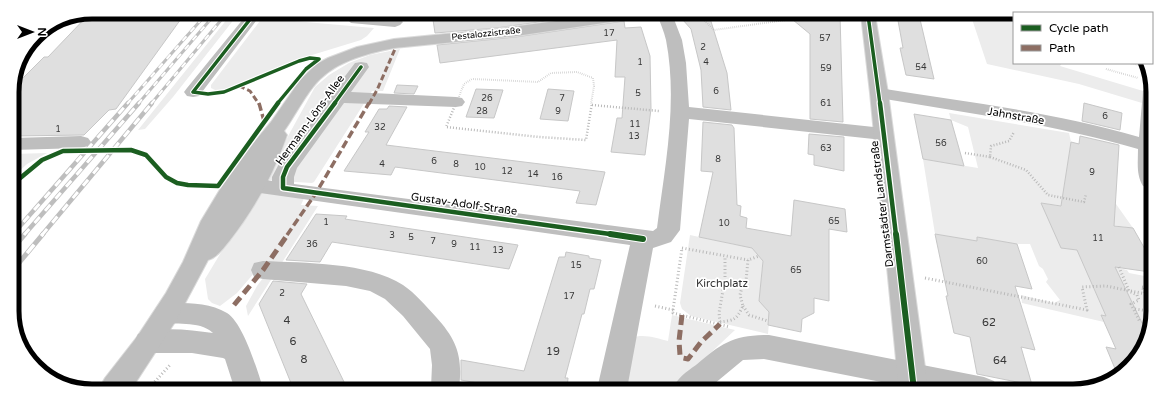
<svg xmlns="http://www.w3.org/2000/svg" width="1165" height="403" viewBox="0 0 1165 403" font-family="'Varela Round',sans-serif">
<rect width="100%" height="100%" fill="#fff"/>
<path fill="#ececec" d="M232,13H239L173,97L145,129L138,130Z
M266,13H290L288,19L294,21L374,28L367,36L361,40L299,59L226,89L215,90L211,88V85Z
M971,16H998L1014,19V63H1062L1060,66L1143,91L1142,103L1079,84L987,64Z
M400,49L383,91H372L314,182L312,183L264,180L315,87L329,75L349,63L370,55Z
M949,113L1069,133L1071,142L1064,187L1116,204L1133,228L1097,223L1090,209L1041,203L1109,255L1115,267L1127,270L1129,273L1150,277L1149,324L1101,316L1104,322L1022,303L1021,295L1054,303L1060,300L1046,282L1048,279L1043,269L1039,266L1030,244H1017L977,237V241L935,234L923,159L978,168L968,127L951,120Z
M47,153L27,164L13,177V154Z
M258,191L305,196L301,205L318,206L248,316L246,306L257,286L272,266L255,272L237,293L220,306L212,303L208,299L205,279Z
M690,235L736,245L757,246L755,252L763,257L759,301L770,310L768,334L691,316L682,309L680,303Z
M672,315L735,330L672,389H622L632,338C642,333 657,338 668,341Z"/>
<path fill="#dfdfdf" stroke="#c7c7c7" d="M91,12H186L116,109L109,110L84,135L12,136V89L44,57H48Z
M432,13H450L596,14L496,28L435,33Z
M709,15L727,73L731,110L703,107L701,70L691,29L682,19Z
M787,15H840L843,122L810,119V34Z
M897,15H919L934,79L906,75L900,48H903Z
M624,21L625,28L641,27L650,56L651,109L645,155L611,152L617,118H622L625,77H615L617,40L440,63L437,45L516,37Z
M397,85L418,86L414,94L394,93Z
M476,89L503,90L494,118L466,117Z
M548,89L574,91L568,121L540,119Z
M1084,103L1122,113L1120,130L1082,121Z
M389,106L407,107L386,145L605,172L596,205L576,203L580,191L395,167L391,175L344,171L369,132H365L379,109H387Z
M914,114L951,120L964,166L923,159Z
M703,122L732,125L734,128L737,205L741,206L740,216L747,218L746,228L791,236L794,200L845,209L847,232L829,229V301L814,298V313L802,319L801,332L768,325L769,312L759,301L763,261L752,248L699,237L713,172L701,171Z
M809,134L844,137V171L814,165V155L808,154Z
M1080,136L1119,145L1114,226L1133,228L1150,258V272L1115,267L1142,323L1149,324V336L1122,374L1118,376L1106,347L1116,349L1101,315L1106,316L1077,250L1061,248L1041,203L1061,206L1071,142L1079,144Z
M316,214L347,216L345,219L518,245L509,269L332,242L320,262L286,260Z
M935,234L977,241V237L1017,244L1032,289L1015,286L1035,350L1021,347L1032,385L977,374L970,337L954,333L946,296H948Z
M566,252L589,256V258L601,260L594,289H590L584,314H582L565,378H568L567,389H512L461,380V360L524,371L559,257H565Z
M273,281L307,284L301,294L347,388H293L259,304Z"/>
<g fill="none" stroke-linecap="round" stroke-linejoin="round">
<g stroke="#dbdbdb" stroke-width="2">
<path id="major" d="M608,14H644L642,17L637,18L516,36L394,48C365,54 332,62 313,87C302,101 294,117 284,131L287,135C274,173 255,208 230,240C224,247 218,257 208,260L175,322L136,382L132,387H100L105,378L137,337L166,293L183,262L201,221L230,173L245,153L271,122L301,79L317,64L328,58L357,47L394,39L496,29Z
M861,15H875L888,93L928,390H899L870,93Z"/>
</g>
<path stroke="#b9b9b9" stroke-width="2" stroke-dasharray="0.5 1.5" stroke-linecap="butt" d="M699,15L714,30L786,20L780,15
M1010,16L1014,22
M1129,63L1140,65L1141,63
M1106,69L1138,78
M217,94L302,60
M456,104L464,84L472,79L538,82L551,73L577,72L593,78L594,86L591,104"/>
<path stroke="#b9b9b9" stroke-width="2.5" stroke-dasharray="1 2" stroke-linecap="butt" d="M456,103L446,127L539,137L586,140L592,103
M592,105L659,111
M965,153L990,157L991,146L1009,141L1014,132
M990,157L1026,170L1048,195L1084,202L1086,194"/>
<path stroke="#b9b9b9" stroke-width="3" stroke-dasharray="1 2.5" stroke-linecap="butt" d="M682,248L748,260
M1119,267L1129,291L1137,295L1139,300L1131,304L1140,322
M925,278L1087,310L1082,287L1106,286L1146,294L1142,287
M1142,287L1149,288
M655,306L673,310V313L730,327
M743,306L749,315L768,321
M1135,309L1149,311
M673,310L682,248
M720,322C735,320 736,320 743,306L740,295L742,287L746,281L748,260L759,256
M720,322L719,313L725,279V256
M150,387L170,365"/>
<path fill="#bebebe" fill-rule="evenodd" d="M248,13H262L199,96L193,97L187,96L184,92L187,88Z
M657,14H672L682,40L686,63L689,107L883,128L890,130L893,134L890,138L883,140L689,119L680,230L671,242L653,248L627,389H597L630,245L260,193L252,191L249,186L252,181L260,179L272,181V177L280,162L355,63L361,62L367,63L369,67L351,92L456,97L462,98L465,102L462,106L456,107L344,103L297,168L294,177V184L653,231L657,228C665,166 678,102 666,40C664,31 660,23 657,14Z
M356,15L395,17L400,19L403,22L400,25L395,27L351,23L348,20L351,17Z
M1152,86L1151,188L1143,186C1136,175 1138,162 1138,149C1053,124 966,113 879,98L873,97L870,93L873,89L879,88C966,102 1054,112 1139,137L1143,91L1146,87Z
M81,136L88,138L91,142L88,146L81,148L13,150V138Z
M263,261C304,263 368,262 403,285C416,294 425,305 436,317C457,340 463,357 459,388H431L432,365L430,349L403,316L385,299L370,291L346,286L263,279L254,277L251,270L254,263Z
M166,303C186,303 209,302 227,313C243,323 257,369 263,388L234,387L225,359L223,358L192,353H148L138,350L134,342L138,334C161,326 190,330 213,333C198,319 175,327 157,321L153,314L157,307Z
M769,335L984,377L994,381L999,390H922L764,359L743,360L708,389H673C677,378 686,372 696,365C722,343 733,335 769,335Z"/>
<use href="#major" fill="#bebebe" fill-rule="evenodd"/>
<g stroke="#bebebe" stroke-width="3">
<path id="rail-far2" d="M127,104L208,12
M138,104L216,13
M151,104L227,13"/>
</g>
<g stroke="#bebebe" stroke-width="4.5">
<path id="rail-far1" d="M13,234L128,103
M24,235L139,103
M42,235L152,103"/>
</g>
<g stroke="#bebebe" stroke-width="5">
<path id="rail" d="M13,248L25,234
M13,270L43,234"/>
</g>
<use href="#rail-far2" stroke="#fff" stroke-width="2" stroke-dasharray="6" stroke-linecap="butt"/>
<use href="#rail-far1" stroke="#fff" stroke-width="3" stroke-dasharray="8" stroke-linecap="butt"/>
<use href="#rail" stroke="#fff" stroke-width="3.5" stroke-dasharray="11" stroke-linecap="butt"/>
<path stroke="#8d6e63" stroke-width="3" stroke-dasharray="6 3" stroke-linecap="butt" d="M239,86L250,91L259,104
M369,104L377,90L395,49"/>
<path stroke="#8d6e63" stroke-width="3.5" stroke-dasharray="8 3.5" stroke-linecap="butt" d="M259,103L264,121
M287,235L316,193L369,103"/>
<path stroke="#8d6e63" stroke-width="5" stroke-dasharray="10 5" stroke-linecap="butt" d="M234,305L263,270L288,234
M682,315L679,341L680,355L683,358L688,359L701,342L720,324"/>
<g stroke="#fff" stroke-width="5.5">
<path id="cycleway-far2" d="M255,13L193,92L208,94L224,92L299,61L310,58L319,59
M868,15L880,104
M277,104L306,69L319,59
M334,104L361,67"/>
</g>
<g stroke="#fff" stroke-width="7">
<path id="cycleway-far1" d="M335,103L287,167L283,177V188L617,235
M880,103L896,235
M13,184L42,160L63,151L131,150L146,155L166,177L177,183L188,185L218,186L278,103"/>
</g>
<g stroke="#fff" stroke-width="8">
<path id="cycleway" d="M610,234L643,239
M896,234L914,390"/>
</g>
<use href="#cycleway-far2" stroke="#1b5e20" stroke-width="3.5"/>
<use href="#cycleway-far1" stroke="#1b5e20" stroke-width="4.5"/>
<use href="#cycleway" stroke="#1b5e20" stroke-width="6"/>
</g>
<g text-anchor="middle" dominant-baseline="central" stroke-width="3.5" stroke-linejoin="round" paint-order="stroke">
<g font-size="9" fill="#383838">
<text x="609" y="33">17</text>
<text x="825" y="38">57</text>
<text x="703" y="47">2</text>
<text x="640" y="62">1</text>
<text x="706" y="62">4</text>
<text x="921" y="67">54</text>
<text x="826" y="68">59</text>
<text x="716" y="91">6</text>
<text x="638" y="93">5</text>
<text x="487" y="98">26</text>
<text x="562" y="98">7</text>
<text x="826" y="103">61</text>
<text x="482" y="111">28</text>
<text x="558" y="111">9</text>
<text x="1105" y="116">6</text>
<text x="635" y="124">11</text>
<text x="380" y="127">32</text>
<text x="58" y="129">1</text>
<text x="634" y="136">13</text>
<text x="941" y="143">56</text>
<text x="826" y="148">63</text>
<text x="718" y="159">8</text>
<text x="434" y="161">6</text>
<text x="382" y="164">4</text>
<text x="456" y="164">8</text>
<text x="480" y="167">10</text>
<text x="507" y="171">12</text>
<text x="1092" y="172">9</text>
<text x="533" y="174">14</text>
<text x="557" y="177">16</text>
<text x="834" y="221">65</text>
<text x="326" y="222">1</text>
<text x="724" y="223">10</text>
<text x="392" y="235">3</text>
<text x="411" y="237">5</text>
<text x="1098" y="238">11</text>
<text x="433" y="241">7</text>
<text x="312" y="244">36</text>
<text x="454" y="244">9</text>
<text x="475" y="247">11</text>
<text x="498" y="250">13</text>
<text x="982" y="261">60</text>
<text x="576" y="265">15</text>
<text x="796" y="270">65</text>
<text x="282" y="293">2</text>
<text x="569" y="296">17</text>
</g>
<g font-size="9" fill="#000" stroke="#fff">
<text transform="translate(486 34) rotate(-6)">Pestalozzistraße</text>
</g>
<g font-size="11" fill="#000" stroke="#fff">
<text transform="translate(1016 116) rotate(10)">Jahnstraße</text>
<text transform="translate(310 120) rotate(-54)">Hermann-Löns-Allee</text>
<text transform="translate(464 204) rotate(8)">Gustav-Adolf-Straße</text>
<text transform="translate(882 204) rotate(-97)">Darmstädter Landstraße</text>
</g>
<g font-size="11" fill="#333" stroke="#fff">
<text x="722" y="283">Kirchplatz</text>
</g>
<g font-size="11" fill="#383838">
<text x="287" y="320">4</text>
<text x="989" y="322">62</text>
<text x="293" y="341">6</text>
<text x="553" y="351">19</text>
<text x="304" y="359">8</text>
<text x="1000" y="360">64</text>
</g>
</g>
<path d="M0 0H1165V403H0ZM92 19H1073A73 73 0 0 1 1146 92V311A73 73 0 0 1 1073 384H92A73 73 0 0 1 19 311V92A73 73 0 0 1 92 19Z" fill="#fff" fill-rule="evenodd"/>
<path fill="none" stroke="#000" stroke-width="5" d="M92 19H1073A73 73 0 0 1 1146 92V311A73 73 0 0 1 1073 384H92A73 73 0 0 1 19 311V92A73 73 0 0 1 92 19Z"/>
<rect x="1013" y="12" width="140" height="52" fill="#ffffff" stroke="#999999"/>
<rect x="1021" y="25" width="20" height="6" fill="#1b5e20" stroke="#999999"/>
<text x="1049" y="32" font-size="12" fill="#000000">Cycle path</text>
<rect x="1021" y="45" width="20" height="6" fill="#8d6e63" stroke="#999999"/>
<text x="1049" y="52" font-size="12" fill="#000000">Path</text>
<g transform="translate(32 32) rotate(90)" stroke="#ffffff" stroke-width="3" paint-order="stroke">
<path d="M0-3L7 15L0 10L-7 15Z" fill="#000000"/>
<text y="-6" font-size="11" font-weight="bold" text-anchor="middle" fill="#000000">N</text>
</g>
</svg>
